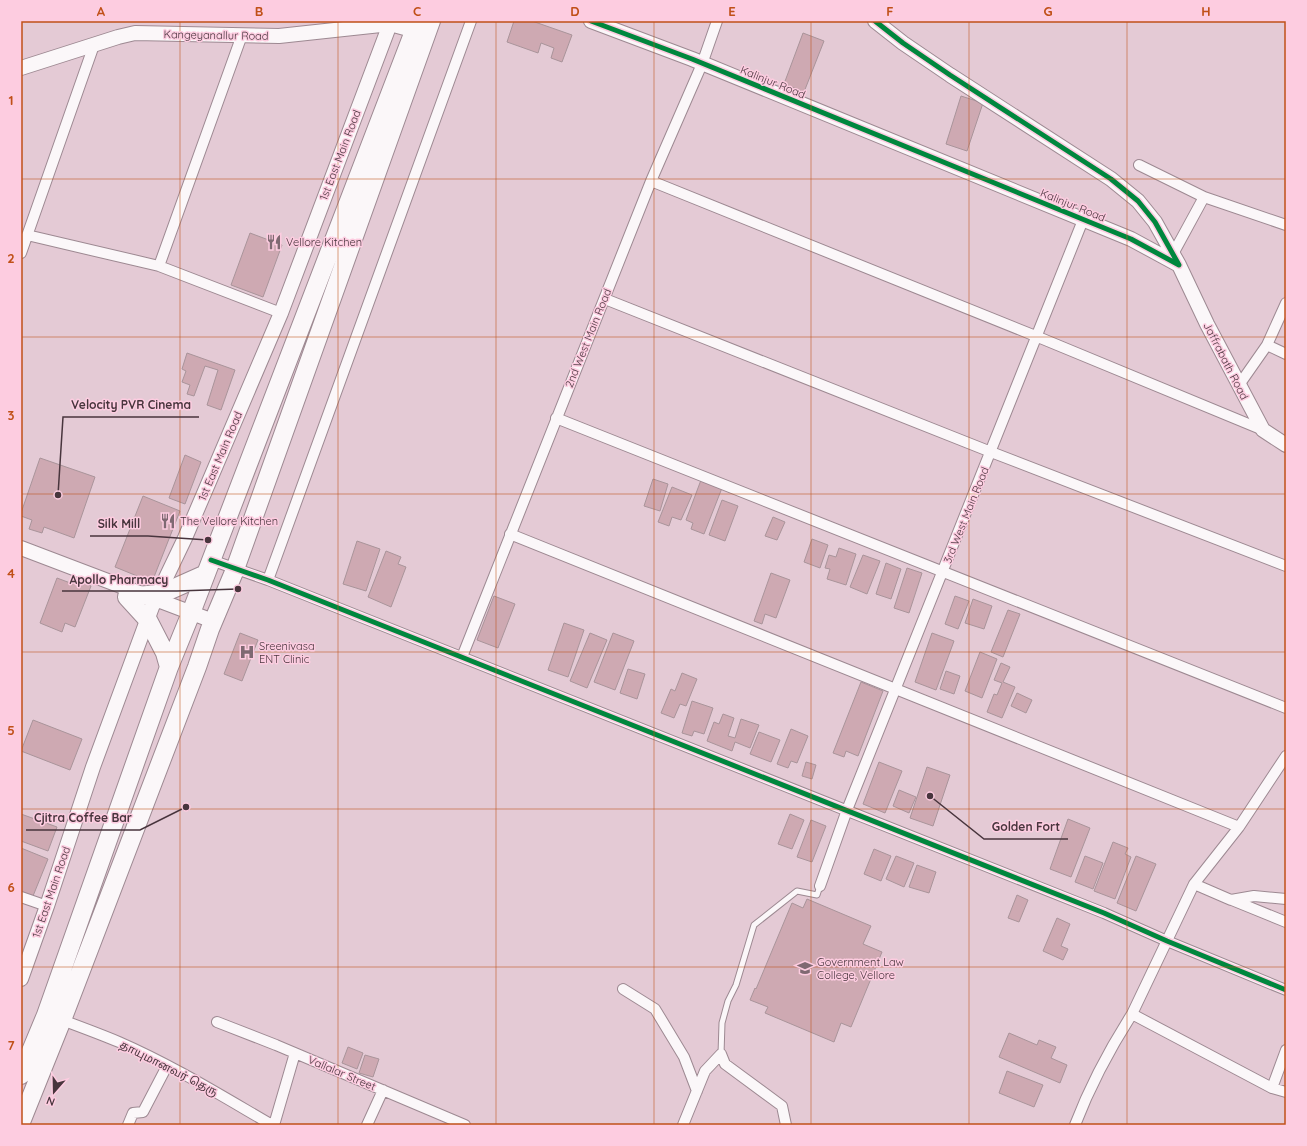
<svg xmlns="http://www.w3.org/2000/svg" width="1307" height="1146" viewBox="0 0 1307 1146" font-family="Quicksand,'Noto Sans Tamil',sans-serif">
<rect width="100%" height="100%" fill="#e4cad5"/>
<path fill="#cea9b2" stroke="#a9949a" d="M514,21H532L572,35L562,62L551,58L554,48L541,43L538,53L507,42Z
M803,33L824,41L804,92L784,84Z
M961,96L983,103L967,151L946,144Z
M250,233L282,245L263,297L231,285Z
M187,353L235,370L221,410L207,405L218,370L205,366L194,396L187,394L190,385L182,382L186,371L182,369Z
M185,455L201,462L185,504L169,498Z
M40,458L95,477L74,538L44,527L42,533L29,529L32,520L21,516V513Z
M653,479L668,484L660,511L644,506Z
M701,480L722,488L704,534L691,529L693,523L686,520Z
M672,487L692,495L681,520L672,517L669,526L658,522Z
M143,496L180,511L152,582L115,567Z
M722,500L738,506L725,541L709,535Z
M773,517L785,522L777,540L765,536Z
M812,539L828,545L820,568L804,562Z
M357,541L380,549L366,591L343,584Z
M839,548L856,554L846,585L827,579L830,569L825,568L829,555L836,557Z
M386,551L401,557L398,564L406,567L391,607L368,597Z
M863,555L880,561L867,594L850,587Z
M886,563L901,569L891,599L876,594Z
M907,568L922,573L909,613L894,608Z
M771,573L790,580L776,618L765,614L762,624L754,621Z
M57,578L73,584L75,579L91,586L75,627L65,623L62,632L40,623Z
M494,596L515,604L498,648L477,640Z
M955,596L969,601L958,629L945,624Z
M973,599L992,606L984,629L965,623Z
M1008,610L1020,614L1003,657L991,652Z
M564,623L584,630L568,677L548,670Z
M240,633L258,640L242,681L224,674Z
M590,633L607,640L587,688L570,681Z
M613,633L634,641L615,690L594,682Z
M932,633L954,641L936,690L915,682Z
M980,652L997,659L982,698L965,691Z
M1001,663L1010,667L1003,682L1015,687L1002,718L987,712L994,694L997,695L1002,683L994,680Z
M628,669L645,674L637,699L620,693Z
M946,671L960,676L954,694L940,689Z
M682,673L697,679L686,706L680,704L674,718L661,713L671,689L675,691Z
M861,682L883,691L858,756L846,751L844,757L833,753Z
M1017,693L1032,700L1026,713L1011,706Z
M692,701L713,708L704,734L694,731L692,736L682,733Z
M723,714L734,718L728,736L735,738L741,719L759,725L750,748L735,742L732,751L707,741L714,722L719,724Z
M33,720L82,739L70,770L21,751Z
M791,729L808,736L797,763L791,761L788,768L777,764Z
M759,732L780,740L771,762L750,754Z
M806,762L816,765L812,779L802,776Z
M879,762L902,771L885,813L863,804Z
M927,767L950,775L933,826L910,818Z
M899,790L916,797L909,813L893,806Z
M21,814L57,827L48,851L21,841Z
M790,814L804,820L792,849L778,844Z
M1068,819L1090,828L1071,877L1050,869Z
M811,820L826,826L812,862L797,857Z
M1113,842L1128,848L1125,854L1131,857L1115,899L1094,891Z
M21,848L48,859L33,896L21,892Z
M874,849L891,856L881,881L864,874Z
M896,856L914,863L904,887L886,879Z
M1085,856L1103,863L1093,889L1075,882Z
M1136,856L1156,864L1136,911L1117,903Z
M917,865L936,872L929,893L909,887Z
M1017,895L1028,900L1019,922L1008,918Z
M807,899L871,926L863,944L882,952L851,1027L841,1023L834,1042L765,1013L768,1007L750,1000L755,988L756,989L792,903L803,908Z
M1057,918L1070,924L1061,946L1068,949L1063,960L1043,951Z
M1009,1033L1037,1045L1039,1040L1056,1047L1051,1058L1067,1065L1060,1083L999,1057Z
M348,1047L363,1053L357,1069L342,1063Z
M365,1055L379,1059L373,1077L359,1073Z
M1007,1071L1043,1085L1034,1107L999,1093Z"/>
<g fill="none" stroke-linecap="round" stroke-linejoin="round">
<g stroke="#9d8992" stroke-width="7">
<path id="lane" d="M721,1054L722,1023L728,1001L736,985L754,925L797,891L817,895L820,886"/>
</g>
<g stroke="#9d8992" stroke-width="12">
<path id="street" d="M242,35L159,266L281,313
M1139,165L1204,197
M651,181L1038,337L1263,430
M27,235L159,266
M21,253L94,45
M1173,254L1204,197L1286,225
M605,299L991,452L1286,566
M1267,345L1286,354
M1239,385L1267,345L1286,303
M556,418L1286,708
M510,534L1239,827
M211,560L268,580L1104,913L1167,941L1286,990
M268,580L471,21
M462,657L651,181L702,64L717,21
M1194,884L1231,900L1254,896L1286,899
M820,886L847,810L1083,220
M21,897L47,906
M1232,900L1286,922
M623,989L655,1009L684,1057L697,1091
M1132,1014L1194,884L1239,827L1286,756
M62,1020C81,1027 100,1034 119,1042C172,1065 222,1096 272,1125
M217,1022L276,1045L465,1125
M1272,1088L1286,1050
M128,1125L133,1113L143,1112L167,1066
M274,1125L295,1053
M367,1125L383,1090
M683,1125L705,1071L721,1054L725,1064L782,1106L786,1125
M1075,1125C1090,1086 1109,1050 1132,1014L1272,1088L1286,1092"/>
</g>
<g stroke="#9d8992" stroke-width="16">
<path id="secondary" d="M591,21L692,59L1131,239L1179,265L1155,222L1138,201L1111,179L950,75L903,43L875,21
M21,68L118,37L135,33L279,36L390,24L423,33
M1179,265L1207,324L1263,430L1286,445
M21,548L213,621
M21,979L47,906L93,767L152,607L185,538L281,313L390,24"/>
</g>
<g stroke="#9d8992" stroke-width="20">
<path id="highway" d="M127,597L158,594L170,590L206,574
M127,597L148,620L165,653L169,667
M21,1075L46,1015L169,667L191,613L418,21
M21,1122L62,1020L197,667L210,629L234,572L431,21"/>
</g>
<use href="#lane" stroke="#fbf7f9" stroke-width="5"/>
<use href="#street" stroke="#fbf7f9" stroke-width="10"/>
<use href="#secondary" stroke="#fbf7f9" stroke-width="14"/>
<use href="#highway" stroke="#fbf7f9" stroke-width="18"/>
<g stroke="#fdcce0" stroke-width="8">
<path id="cycleway" d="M591,21L692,59L1131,239L1179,265L1155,222L1138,201L1111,179L950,75L903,43L875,21
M211,560L268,580L1104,913L1167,941L1286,990"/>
</g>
<use href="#cycleway" stroke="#00873e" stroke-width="5"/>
</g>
<path fill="none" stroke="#c05018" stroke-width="1" stroke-opacity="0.55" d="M180,21V1125M338,21V1125M496,21V1125M654,21V1125M811,21V1125M969,21V1125M1127,21V1125M21,179H1286M21,337H1286M21,494H1286M21,652H1286M21,809H1286M21,967H1286"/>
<defs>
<g id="restaurant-bare" transform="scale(1.2)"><path d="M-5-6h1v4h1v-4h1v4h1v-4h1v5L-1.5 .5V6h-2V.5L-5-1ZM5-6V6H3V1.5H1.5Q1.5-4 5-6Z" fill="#7f6972" stroke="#fdcce0" stroke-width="2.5" paint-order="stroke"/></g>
<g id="hospital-bare" transform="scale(1.2)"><path d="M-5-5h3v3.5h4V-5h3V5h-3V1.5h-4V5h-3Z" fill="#7f6972" stroke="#fdcce0" stroke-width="2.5" paint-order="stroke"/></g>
<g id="university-bare" transform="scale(1.2)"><path d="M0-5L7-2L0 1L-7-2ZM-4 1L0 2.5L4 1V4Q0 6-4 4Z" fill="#7f6972" stroke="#fdcce0" stroke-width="2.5" paint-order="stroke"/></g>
</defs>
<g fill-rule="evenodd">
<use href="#restaurant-bare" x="274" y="242"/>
<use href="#restaurant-bare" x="168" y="521"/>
<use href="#hospital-bare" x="247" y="652"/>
<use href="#university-bare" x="805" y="968"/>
</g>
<g text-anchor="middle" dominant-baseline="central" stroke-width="3" stroke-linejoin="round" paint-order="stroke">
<g font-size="11" fill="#48353d" stroke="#fdcce0">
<text transform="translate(216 35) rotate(1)">Kangeyanallur Road</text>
<text transform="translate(773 82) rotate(22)">Kalinjur Road</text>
<text transform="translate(340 155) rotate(-69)">1st East Main Road</text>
<text transform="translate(1073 205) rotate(22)">Kalinjur Road</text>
<text transform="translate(588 338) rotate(-68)">2nd West Main Road</text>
<text transform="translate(1226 361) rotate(63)">Jaffrabath Road</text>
<text transform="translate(220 456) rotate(-67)">1st East Main Road</text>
<text transform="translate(966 515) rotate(-68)">3rd West Main Road</text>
<text transform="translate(51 892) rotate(-71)">1st East Main Road</text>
<text transform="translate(169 1068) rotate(27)">தாயுமானவர் தெரு</text>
<text transform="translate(342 1073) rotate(23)">Vallalar Street</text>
</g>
<g font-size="11" fill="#48353d" stroke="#fdcce0" text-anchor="start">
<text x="286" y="242">Vellore Kitchen</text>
<text x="180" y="521">The Vellore Kitchen</text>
<text x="259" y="646">Sreenivasa<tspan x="259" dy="13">ENT Clinic</tspan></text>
<text x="817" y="962">Government Law<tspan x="817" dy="13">College, Vellore</tspan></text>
</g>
</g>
<path fill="none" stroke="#48353d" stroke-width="1.5" d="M58 495L63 417H199M208 540L148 536H90M238 589L177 591H62M186 807L140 830H26M930 796L984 839H1068"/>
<g fill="#48353d" stroke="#fdcce0" stroke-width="1.5">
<circle cx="58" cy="495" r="4"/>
<circle cx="208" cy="540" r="4"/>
<circle cx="238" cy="589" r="4"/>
<circle cx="186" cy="807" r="4"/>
<circle cx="930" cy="796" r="4"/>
</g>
<g font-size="12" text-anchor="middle" font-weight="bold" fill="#48353d" stroke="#fdcce0" stroke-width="3" stroke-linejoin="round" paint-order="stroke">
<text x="131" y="409">Velocity PVR Cinema</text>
<text x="119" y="528">Silk Mill</text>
<text x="119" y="584">Apollo Pharmacy</text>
<text x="83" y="822">Cjitra Coffee Bar</text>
<text x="1026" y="831">Golden Fort</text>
</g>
<rect width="1307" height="1146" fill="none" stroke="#fdcce0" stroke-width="44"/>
<g transform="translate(54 1092) rotate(200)" stroke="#fdcce0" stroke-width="3" paint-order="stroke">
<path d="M0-3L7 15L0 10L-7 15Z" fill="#48353d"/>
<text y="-6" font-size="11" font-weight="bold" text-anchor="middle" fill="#48353d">N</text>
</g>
<rect x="22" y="22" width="1263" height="1102" fill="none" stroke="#c05018" stroke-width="1.5"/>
<g font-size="13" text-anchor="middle" font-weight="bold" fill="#c05018">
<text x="101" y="16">A</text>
<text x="259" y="16">B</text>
<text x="417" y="16">C</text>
<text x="575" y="16">D</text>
<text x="732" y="16">E</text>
<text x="890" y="16">F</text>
<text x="1048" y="16">G</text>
<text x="1206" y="16">H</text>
<text x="11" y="105">1</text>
<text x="11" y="263">2</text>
<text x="11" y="420">3</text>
<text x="11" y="578">4</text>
<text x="11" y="735">5</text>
<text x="11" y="892">6</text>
<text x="11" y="1050">7</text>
</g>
</svg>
